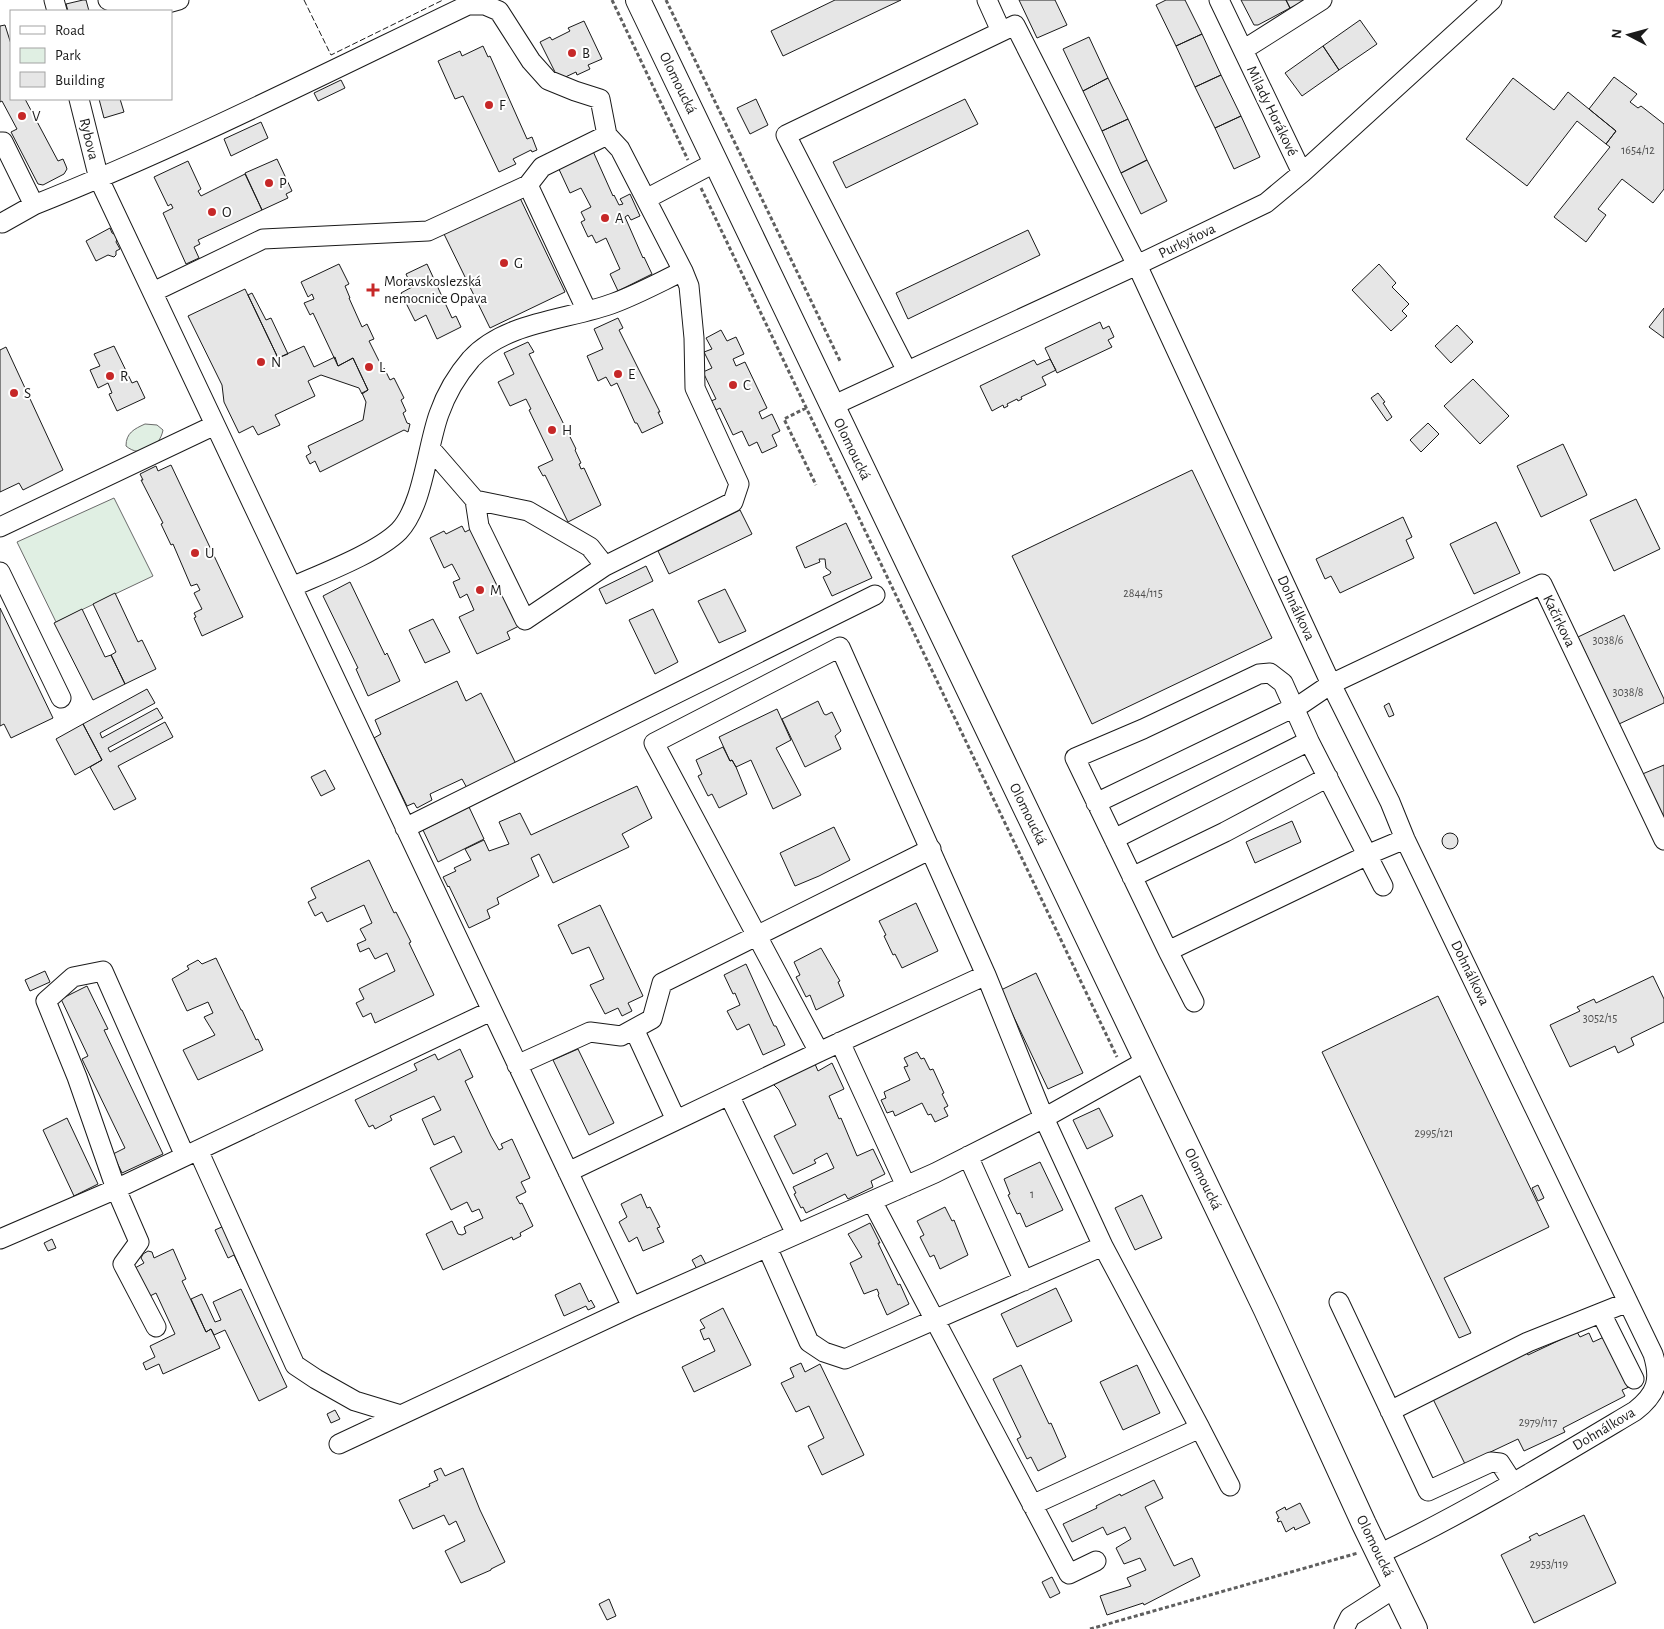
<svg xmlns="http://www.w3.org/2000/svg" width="1664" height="1629" viewBox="0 0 1664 1629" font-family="'Alegreya Sans',sans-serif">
<rect width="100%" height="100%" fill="#fff"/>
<path fill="#e0efe3" stroke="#6a6a6a" d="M145,424L157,425L163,430C160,447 141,459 126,446C126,433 134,429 145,424Z
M114,498L153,576L56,622L17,542Z"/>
<path fill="#e6e6e6" stroke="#1a1a1a" d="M83,0H86L89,11H68L66,4Z
M835,0H901L783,56L771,31Z
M1019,0H1055L1067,25L1037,38Z
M1166,0H1185L1202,34L1176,46L1156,5Z
M1241,0H1286L1290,8L1258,25H1254Z
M1286,0H1307L1290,8Z
M1360,20L1377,44L1339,70L1323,46Z
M584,21L602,59L588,65L590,69L577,75L576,72L559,80L540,42L550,37L552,40L570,31L568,28Z
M5,25L11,44V99H25L58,161L63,159L66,166L67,169L64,174L43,185L38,184L11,132L17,129L2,101L0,102V26Z
M1202,34L1221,75L1195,87L1176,46Z
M1089,37L1108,78L1083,91L1063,49Z
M483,46L488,57L490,56L527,139L532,137L537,150L532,152L531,150L513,159L516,164L499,172L463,96L455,99L438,61L460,51L462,56Z
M1323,46L1339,70L1302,96L1285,73Z
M1221,75L1241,116L1215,128L1195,87Z
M1614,77L1637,94L1630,102L1638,108L1641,106L1664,124V189L1653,203L1622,179L1598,209L1606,215L1586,242L1554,217L1610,147L1606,144L1616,131L1589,109Z
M1108,78L1128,119L1102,131L1083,91Z
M1513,78L1554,110L1568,92L1616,131L1606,144L1577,121L1527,186L1466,139Z
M341,80L345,88L318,101L314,93Z
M99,99H120L124,112L104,118Z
M756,99L768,125L750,134L737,108Z
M965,99L978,124L846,188L833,162Z
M1241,116L1260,157L1234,169L1215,128Z
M1128,119L1147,160L1121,173L1102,131Z
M261,122L268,138L231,156L224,139Z
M592,149L613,196L614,195L619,205L623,204L620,199L630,194L640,216L631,220L628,215L625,217L643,258L644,257L652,274L618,291L610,274L620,269L606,238L596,243L592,235L588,237L581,222L585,220L581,212L591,207L581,188L570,193L557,165Z
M277,159L292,191L286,194L288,198L262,210L245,173Z
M1147,160L1167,201L1141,214L1121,173Z
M188,161L201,189L198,191L201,196L245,174L262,210L198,240L200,244L194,247L199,258L186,264L163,213L173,208L171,204L168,206L154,177Z
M520,198L565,292L490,328L444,234Z
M110,228L112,233L118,236L116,242L120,249L116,251V255L114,257L108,255L96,261L86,241Z
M1028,230L1040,255L908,319L896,293Z
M339,264L349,284L345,286L350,298H349L362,327L367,324L374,339L369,341L383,369L384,368L390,380L394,378L404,398L401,400L406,411L403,413L407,423L410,424L408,432L404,430L320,472L315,461L310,464L306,456L311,453L308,446L363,420L366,402L362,393L368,390L353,358L338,366L313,313L310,315L304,303L314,299L312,294L308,297L301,282Z
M427,264L452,318L456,316L461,327L437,339L426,315L415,321L401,293L412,287L406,274Z
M1379,264L1396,283L1392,287L1409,304L1402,311L1407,316L1391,331L1352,290Z
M245,289L278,358L304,346L314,367L335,357L338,366L353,358L368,390L362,394L359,388L321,375L308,381L315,396L275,415L280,425L258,435L253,426L239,433L224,402L222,385L188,316Z
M252,293L266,320L271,318L288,354L278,358L248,295Z
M1664,308V338L1649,327Z
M618,318L623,328L619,330L660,412H658L663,423L642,433L637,423H635L617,383L611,386L606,377L598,381L587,356L603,349L594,329Z
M1100,322L1103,329L1109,326L1114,337L1108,340L1112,347L1057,373L1045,348Z
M1457,325L1473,342L1451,363L1435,346Z
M721,330L727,341L736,337L744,354L733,359L736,366L745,362L767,408L759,412L762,419L772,414L780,431L772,435L777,446L762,453L757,442L749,446L742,431L733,435L720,408L716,410L711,401L716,399L703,372L712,368L704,352L712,349L706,338Z
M528,342L534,352L529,354L576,449L575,450L581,463L579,464L581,469L584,468L601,505L568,522L545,475L543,476L538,467L553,460L529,410L531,409L526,399L510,406L498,382L514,374L504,353Z
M114,346L132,383L137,381L145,398L117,411L109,394L112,393L108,383L98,388L90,370L100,366L94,354Z
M6,347L63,470L23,490L19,483L0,492V350Z
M1050,359L1056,370L1042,377L1046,385L1021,397L1022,399L1018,401L1017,399L1007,404L1008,406L1004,408L1003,405L992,411L980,386L1034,360L1037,365Z
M1473,379L1509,416L1480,444L1444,406Z
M1378,393L1385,402L1383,403L1392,417L1387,421L1371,398Z
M1428,423L1439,434L1421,452L1410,440Z
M1563,444L1587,495L1541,517L1517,466Z
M171,465L243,617L202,636L194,618L196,617L194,613L202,609L194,593L200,590L197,584L191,586L173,544L171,545L161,524L163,523L141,480H143L140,474L156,466L158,471Z
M1192,470L1272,638L1092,724L1012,556Z
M1636,499L1660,549L1614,571L1590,520Z
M740,510L752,534L669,574L658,551Z
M1403,517L1412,537L1406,540L1414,558L1340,593L1331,576L1325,579L1316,559Z
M1496,522L1520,573L1474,594L1450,544Z
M846,523L872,578L832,596L823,577L830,574L831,572L826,568L825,559H819L820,562L805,568L796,547Z
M462,526L465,532L473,528L519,626L507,632L510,639L477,654L459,617L474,610L467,594L460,598L453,582L460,579L452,564L444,568L430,538L444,531L446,534Z
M646,566L653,581L606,604L599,589Z
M350,582L385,655L387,653L400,681L368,696L356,669L358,668L323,596Z
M725,589L746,631L719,643L698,601Z
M115,593L138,642L142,640L156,669L125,684L111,655L116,652L93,604Z
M0,608L53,718L11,738L4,724L0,726Z
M82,609L105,657L111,655L125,684L93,700L54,623Z
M653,609L678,662L655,674L629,620Z
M1624,615L1664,699V703L1619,724L1578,637Z
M433,619L450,652L425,663L409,630Z
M457,681L466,701L481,693L516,764L467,788L462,779L430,794L432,800L417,808L414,803L407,806L374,738L381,734L375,720Z
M147,689L155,703L100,733L102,738L157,708L163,718L108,748L110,752L165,722L173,737L118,766L136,799L114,810L90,767L102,760L83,724Z
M818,701L824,714L826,715L832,712L841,731L835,736L841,749L805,767L782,719Z
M1389,703L1394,715L1389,717L1384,706Z
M777,709L791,740L776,748L801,795L773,809L751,760L736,767L732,760L730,761L719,737Z
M83,724L102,760L75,775L56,739Z
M723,747L730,761L732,760L736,767L747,794L719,808L712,794L708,796L698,776L702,774L696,760Z
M1664,765V820L1640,775Z
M325,770L335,789L321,796L311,777Z
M637,786L652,818L622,834L629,847L553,883L539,854L531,858L539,876L497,898L499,904L487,910L490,918L469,928L449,886L448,887L443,877L456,871L454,868L471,860L465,849L484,840L489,851L509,844L499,822L520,813L531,835Z
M469,807L484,839L438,862L423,830Z
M1292,821L1301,842L1255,863L1246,842Z
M834,827L850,860L819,876L795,886L780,853Z
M1442 841a8 8 0 1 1 16 0a8 8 0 1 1-16 0Z
M369,860L394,913L396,912L411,942L409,943L434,995L375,1023L371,1013L363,1017L356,1003L364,999L359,989L395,971L387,953L375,959L369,948L360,952L357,944L366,940L360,929L372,923L364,905L327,922L322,912L315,916L308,902L316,898L311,888Z
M916,903L938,951L902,968L895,954L893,955L884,936L886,935L879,921Z
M600,905L643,996L628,1003L632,1011L622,1016L618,1008L605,1014L590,985L604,979L589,947L572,954L558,925Z
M821,948L840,981L838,982L844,996L816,1010L810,995L806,997L796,977L800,975L794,962Z
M216,958L241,1010H242L256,1040L258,1039L263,1050L198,1080L183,1050L215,1035L204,1017L213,1013L208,1002L187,1011L172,979L189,969L187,966L198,960L202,964Z
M746,964L774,1026H776L785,1045L763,1055L749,1024L737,1030L727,1011L740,1005L735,993L733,994L724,975Z
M45,971L50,982L30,991L25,980Z
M1036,973L1083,1073L1048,1089L1001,990Z
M1653,976L1664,999V1022L1631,1038L1634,1045L1618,1053L1615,1046L1570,1067L1550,1025L1580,1011L1577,1007L1594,999L1596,1003Z
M87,986L108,1029L104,1030L163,1154L122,1173L113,1154L125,1148L82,1059L88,1056L61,999Z
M1438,996L1549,1227L1444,1278L1471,1333L1459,1338L1322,1052Z
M460,1049L473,1077L465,1081L491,1136L499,1150L503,1148L501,1144L512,1139L530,1178L521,1182L526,1192L516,1197L520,1204L522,1203L533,1226L520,1233L521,1236L513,1240L512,1237L443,1270L426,1234L452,1221L458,1234L462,1235L466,1233L464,1227L483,1218L479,1209L472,1212L467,1202L451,1210L430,1168L462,1152L454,1136L434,1145L422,1119L441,1110L434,1096L390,1116L392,1120L375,1129L373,1125L369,1127L355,1100L417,1070L414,1064L435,1054L438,1060Z
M578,1049L614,1123L589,1135L553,1060Z
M917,1052L921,1059L924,1058L930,1070L933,1069L944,1093L942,1094L948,1106L944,1108L948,1116L935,1122L931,1114L928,1115L922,1103L895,1116L893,1111L887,1113L881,1100L886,1098L884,1092L910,1080L904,1067L908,1066L904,1058Z
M832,1063L844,1089L829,1096L839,1119L841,1118L857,1156L873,1149L885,1174L871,1181L873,1187L848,1199L845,1194L806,1213L803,1207L801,1208L794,1194L796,1193L793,1187L834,1168L827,1153L814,1160L816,1163L793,1174L774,1136L796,1125L779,1090L774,1085V1083L789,1077L815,1064L818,1071Z
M1099,1108L1113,1136L1087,1149L1073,1120Z
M67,1118L98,1184L74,1196L43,1130Z
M1040,1162L1063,1210L1026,1227L1020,1213L1017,1214L1008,1195L1010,1194L1004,1179Z
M1538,1185L1544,1198L1538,1201L1532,1188Z
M641,1194L647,1208L650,1207L660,1227L657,1228L664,1242L643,1251L637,1237L629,1242L619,1222L627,1217L621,1204Z
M1142,1195L1162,1238L1135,1250L1115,1208Z
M945,1207L952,1221L954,1220L968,1255L940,1269L934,1255L930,1257L920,1237L924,1235L917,1221Z
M870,1223L880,1243H878L898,1285L900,1284L909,1304L887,1315L878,1295L879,1294L877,1289L864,1294L850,1263L862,1257L848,1234Z
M224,1226L249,1278L246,1280L234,1255L228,1258L215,1230Z
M52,1239L56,1248L48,1251L44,1243Z
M173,1249L186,1279L182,1281L206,1332L211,1329L220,1348L163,1374L159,1364L146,1370L143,1363L155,1357L150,1346L175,1334L156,1293L148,1297L135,1268L144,1263L141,1258L143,1254L148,1251L152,1252L154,1258Z
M701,1255L707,1266L698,1271L692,1260Z
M580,1283L589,1302L591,1300L595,1307L588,1310L586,1306L564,1316L555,1295Z
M1056,1288L1072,1321L1017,1347L1001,1314Z
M241,1289L287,1387L259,1401L225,1330L214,1335L211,1329L206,1332L191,1299L202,1294L215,1322L221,1320L213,1302Z
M723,1308L751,1365L694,1392L682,1367L715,1351L709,1338L704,1340L700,1330L705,1328L700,1320Z
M1577,1332L1580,1337L1589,1333L1593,1342L1604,1337L1629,1387L1622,1390L1625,1396L1563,1428L1565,1432L1524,1451L1518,1439L1465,1464L1432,1397L1526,1352L1528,1355Z
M801,1363L805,1372L820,1364L864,1455L822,1475L808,1446L824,1438L809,1406L796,1412L781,1383L794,1377L790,1368Z
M1021,1365L1049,1424L1051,1423L1066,1457L1038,1471L1031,1457L1027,1459L1017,1439L1021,1437L993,1379Z
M1137,1365L1160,1413L1123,1430L1100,1382Z
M335,1410L340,1419L331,1423L327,1414Z
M441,1468L445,1476L463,1468L480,1510L505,1562L491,1569V1570L461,1583L445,1551L465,1541L456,1521L449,1525L444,1515L413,1529L399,1500L430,1486L429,1484L438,1480L434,1471Z
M1154,1480L1163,1498L1145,1507L1174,1566L1192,1558L1200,1576L1144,1605L1143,1603L1107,1615L1100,1596L1131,1586L1127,1578L1146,1570L1140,1558L1124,1564L1116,1548L1131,1539L1125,1527L1107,1535L1103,1527L1072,1542L1063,1524L1097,1508L1096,1506L1120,1494L1121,1496Z
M1300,1503L1310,1523L1295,1530L1294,1527L1286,1532L1281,1521L1278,1522L1277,1519L1279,1518L1276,1512L1285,1507L1286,1510Z
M1584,1515L1616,1583L1534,1623L1501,1555L1531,1540L1529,1537L1537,1533L1539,1536Z
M1052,1577L1060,1593L1050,1598L1042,1582Z
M609,1599L616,1616L607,1620L599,1604Z"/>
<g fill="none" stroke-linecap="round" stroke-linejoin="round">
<g stroke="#1a1a1a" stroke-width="21">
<path id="minor" d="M54,0L57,11
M108,0C136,12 152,8 179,0
M987,0L1001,31
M1219,0L1302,173
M1243,50L1322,0
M79,99L99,179L632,1307
M0,142H3L34,205C182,146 324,74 468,5H485L499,11L531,61L548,80L575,91L600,99L607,135L620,149L683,271
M528,185L542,167L607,135
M646,199L716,162
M2,223L34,205
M153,292L263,239L428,231L528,185L587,311
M907,371L786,135L1015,25L1137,265L1331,684L1390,802L1405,839L1653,1354C1661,1380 1657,1394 1635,1411C1551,1461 1467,1512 1379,1554
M832,406L1137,265L1266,203L1302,173L1492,0
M430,448L475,500L528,511L590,547L605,566
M0,527L215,425
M0,572L61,698
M292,587C321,574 377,553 399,531C423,506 427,447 439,414C446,394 458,374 471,359C506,321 569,320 614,303C638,294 660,282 683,271L689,286L694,338L695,388L739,484L733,502L605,566L525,620L479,526L475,500
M1309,741L1283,683L1270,673L1259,674L1143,729L1075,758L1168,951L1374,852L1405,839
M1096,803L1303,703L1331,684L1542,584L1664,840
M405,828L875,595
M1114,839L1309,741L1383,886
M1132,877L1225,832L1328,777
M1168,951L1194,1002
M634,1029L676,1120
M840,1042L906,1186
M517,1065L590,1032L621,1036L652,1019L662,983L931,849
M729,1095L796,1234
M198,1150L295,1365L316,1379L355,1401L401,1415
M968,1156L1024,1281
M568,1172L819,1052L986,975
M872,1201L1069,1574L1096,1561
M0,1239L116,1189L491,1011
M767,1247L809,1342L824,1352L845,1359L1103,1246L1044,1118L986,975L840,647L654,743L819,1052
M1339,1302L1428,1491L1491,1462L1500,1463L1513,1483
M1601,1313L1634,1379
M156,1327L123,1264L139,1242L116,1189L77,1077L46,1001L73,977L103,971L185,1156
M1390,1411L1528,1342L1628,1302
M1200,1428L1230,1486
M339,1444L632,1307L935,1173L1044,1118L1146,1061
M1032,1505L1200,1428L1103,1246
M1344,1629L1350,1617L1395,1588"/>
</g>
<g stroke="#1a1a1a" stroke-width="26">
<path id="major" d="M638,0L1266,1310L1364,1524L1415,1629"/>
</g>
<path stroke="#5f5f5f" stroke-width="3" stroke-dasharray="4 2.5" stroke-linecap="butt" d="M612,0L688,160
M666,0L841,363
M701,188L1117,1057
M806,408L784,419L816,485
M1090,1629L1358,1553"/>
<use href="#minor" stroke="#fff" stroke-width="19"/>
<use href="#major" stroke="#fff" stroke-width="24"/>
<path stroke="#1a1a1a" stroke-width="1" stroke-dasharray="6 2.5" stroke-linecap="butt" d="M304,0L331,55L443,0"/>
</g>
<g fill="#c62828" stroke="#fff" stroke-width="2">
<circle cx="572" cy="53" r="5"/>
<circle cx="489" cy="105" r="5"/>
<circle cx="22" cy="116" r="5"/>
<circle cx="269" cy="183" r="5"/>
<circle cx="212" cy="212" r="5"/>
<circle cx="605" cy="218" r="5"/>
<circle cx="504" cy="263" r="5"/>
<path d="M370.5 282.5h5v5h5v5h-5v5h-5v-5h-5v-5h5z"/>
<circle cx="261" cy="362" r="5"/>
<circle cx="369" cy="367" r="5"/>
<circle cx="618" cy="374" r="5"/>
<circle cx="110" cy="376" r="5"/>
<circle cx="733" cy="385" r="5"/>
<circle cx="14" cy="393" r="5"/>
<circle cx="552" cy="430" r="5"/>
<circle cx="195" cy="553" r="5"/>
<circle cx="480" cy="590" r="5"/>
</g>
<g text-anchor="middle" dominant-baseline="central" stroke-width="4" stroke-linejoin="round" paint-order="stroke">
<g font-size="12" fill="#4d4d4d">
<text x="1638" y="150">1654/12</text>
<text x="1143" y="593">2844/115</text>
<text x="1608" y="640">3038/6</text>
<text x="1628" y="692">3038/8</text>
<text x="1600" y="1018">3052/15</text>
<text x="1434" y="1133">2995/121</text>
<text x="1032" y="1194">1</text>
<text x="1538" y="1422">2979/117</text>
<text x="1549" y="1564">2953/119</text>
</g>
<g font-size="15" fill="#1a1a1a" stroke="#fff" text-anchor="start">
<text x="582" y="53">B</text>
<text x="499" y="105">F</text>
<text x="32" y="116">V</text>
<text x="279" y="183">P</text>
<text x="222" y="212">O</text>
<text x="615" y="218">A</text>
<text x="514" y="263">G</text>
<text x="384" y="281">Moravskoslezská<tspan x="384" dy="17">nemocnice Opava</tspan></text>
<text x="271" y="362">N</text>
<text x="379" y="367">L</text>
<text x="628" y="374">E</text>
<text x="120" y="376">R</text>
<text x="743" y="385">C</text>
<text x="24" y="393">S</text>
<text x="562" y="430">H</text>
<text x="205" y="553">U</text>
<text x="490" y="590">M</text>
</g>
<g font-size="15" fill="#1a1a1a" stroke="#fff">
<text transform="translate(678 83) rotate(64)">Olomoucká</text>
<text transform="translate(1272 111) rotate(64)">Milady Horákové</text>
<text transform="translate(89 139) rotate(76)">Rybova</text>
<text transform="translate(1187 241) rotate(-26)">Purkyňova</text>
<text transform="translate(852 449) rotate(64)">Olomoucká</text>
<text transform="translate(1296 608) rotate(65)">Dohnálkova</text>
<text transform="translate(1559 621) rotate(64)">Kačírkova</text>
<text transform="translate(1028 814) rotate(64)">Olomoucká</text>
<text transform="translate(1470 973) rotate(64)">Dohnálkova</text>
<text transform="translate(1203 1179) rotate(64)">Olomoucká</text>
<text transform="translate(1604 1429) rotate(-31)">Dohnálkova</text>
<text transform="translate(1375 1546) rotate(64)">Olomoucká</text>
</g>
</g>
<rect x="10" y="10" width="162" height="90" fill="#ffffff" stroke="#a3a3a3"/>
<rect x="20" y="26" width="25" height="8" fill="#ffffff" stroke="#a3a3a3"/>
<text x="55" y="35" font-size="15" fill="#1a1a1a">Road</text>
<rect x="20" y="48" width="25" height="15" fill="#e0efe3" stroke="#a3a3a3"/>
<text x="55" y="60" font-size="15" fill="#1a1a1a">Park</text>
<rect x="20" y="72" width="25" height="15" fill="#e6e6e6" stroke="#a3a3a3"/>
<text x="55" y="85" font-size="15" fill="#1a1a1a">Building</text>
<g transform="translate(1629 35) rotate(276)" stroke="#ffffff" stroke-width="4" paint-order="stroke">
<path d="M0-4L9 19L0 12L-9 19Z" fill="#1a1a1a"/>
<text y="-8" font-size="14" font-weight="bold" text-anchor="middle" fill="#1a1a1a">N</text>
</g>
</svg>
